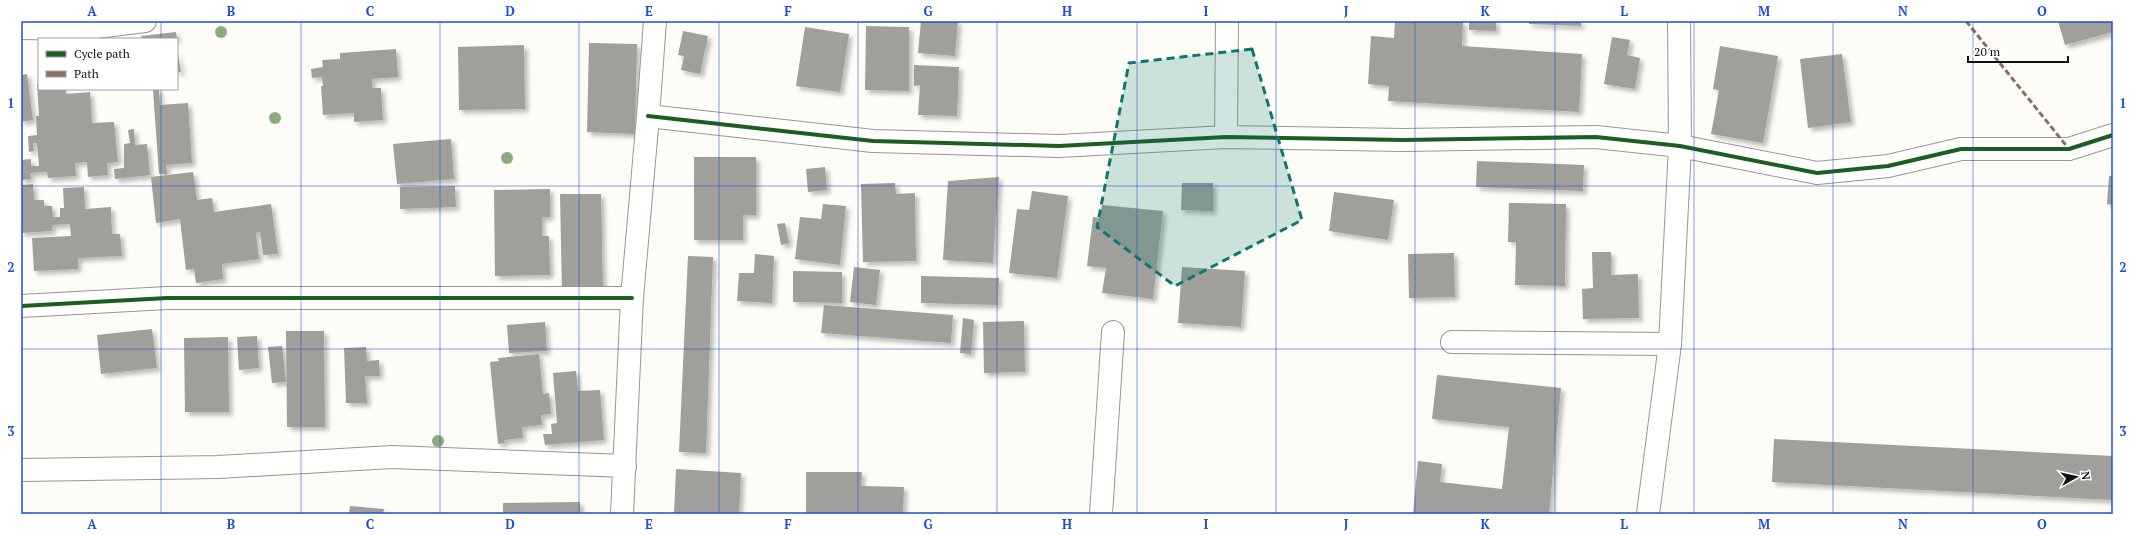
<svg xmlns="http://www.w3.org/2000/svg" width="2134" height="535" viewBox="0 0 2134 535" font-family="'PT Serif',serif">
<defs>
<filter id="shadow"><feDropShadow dx="3.5" dy="3.5" stdDeviation="2" flood-color="#0004"/></filter>
</defs>
<rect width="100%" height="100%" fill="#fdfcf7"/>
<path fill="#a19f9c" filter="url(#shadow)" d="M921,21H958L955,56L918,53Z
M1395,21H1463L1462,46L1582,54L1579,112L1388,101L1389,86L1368,84L1371,36L1394,38Z
M1469,21H1496V31L1469,30Z
M1529,21H1581V26L1529,24Z
M2058,21H2113V32L2065,45Z
M866,26L909,27V91L865,90Z
M805,27L849,34L840,92L796,86Z
M683,31L708,36L700,74L681,70L684,56L678,55Z
M176,32L177,39H142L141,36Z
M1612,37L1630,40L1627,55L1640,58L1635,89L1604,84Z
M589,43L637,44L635,134L587,132Z
M524,45L525,109L459,110L458,47Z
M1720,46L1778,56L1763,143L1711,134L1719,90L1713,89Z
M177,47L181,72L177,73Z
M396,49L398,77L372,79V88H381L383,120L354,122V113L323,115L321,86H323L322,77L312,78L311,69L323,67L322,60L340,59V53Z
M1842,54L1851,122L1808,128L1800,59Z
M914,65L959,67L957,116L918,115L920,85L914,86Z
M27,74L33,120L21,122V75Z
M37,84H39V89H66V94L90,92L92,123L114,122L118,162L107,163L108,175L88,177L87,162L75,163L76,176L48,178L47,172L30,173L31,179L21,180V160L31,159V166H39L37,143H33L34,151L29,152L28,136L37,135L36,116H39Z
M159,89L160,105L188,103L192,163L166,165L167,174H159L153,90Z
M134,129L135,145L147,144L150,175L115,179L114,169L124,168V144L130,143L128,130Z
M451,139L454,179L397,184L393,144Z
M694,157H756V215H743V240H694Z
M1477,161L1584,165L1583,191L1476,187Z
M825,167L827,190L808,192L806,169Z
M193,172L197,200L212,198L214,212L271,204L278,254L263,255L260,232L256,233L259,259L222,264L223,279L196,283L194,269L186,270L180,219L156,223L151,177Z
M2109,176H2113V205L2107,204Z
M999,177L993,263L943,260L948,181Z
M895,183L896,194L915,193L916,261L863,262L861,184Z
M1182,183H1213V211L1181,210Z
M33,184L34,200H44V206H52L53,217H60V208H64L63,188L84,187L85,209L111,207L112,234H120L122,256L78,258V269L34,271L32,238L71,236L70,224L52,225V231L21,233V185Z
M455,186L456,207L400,209V187Z
M550,189V217H542V236H549L550,275L495,276L494,190Z
M1032,191L1068,196L1057,278L1009,273L1017,209L1029,210Z
M1334,192L1394,200L1388,240L1329,231Z
M560,194H601L603,292L562,293Z
M1509,203L1566,204L1565,286L1515,285L1516,242H1508Z
M823,204L846,206L840,265L795,259L800,217L821,219Z
M1102,205L1163,211L1153,299L1102,293L1106,268L1087,266L1093,217L1100,218Z
M785,223L789,243L781,245L777,224Z
M1592,252H1611V275L1638,274L1639,318L1583,319L1582,289L1593,288Z
M1454,253L1455,297L1409,298L1408,254Z
M755,254L774,256L772,303L737,301L739,273H754Z
M688,256L713,257L706,453L679,452Z
M854,267L880,270L876,305L850,302Z
M1182,267L1245,271L1241,327L1178,323Z
M793,271L842,272V303L793,302Z
M921,276L999,278L998,305L921,303Z
M824,305L953,315L951,343L821,333Z
M963,318L974,320L971,354L960,353Z
M1024,321L1025,372L984,373L983,322Z
M545,322L547,351L509,353L507,325Z
M152,329L157,368L101,374L97,335Z
M286,331H324L325,427H287Z
M257,336L259,368L239,370L237,337Z
M228,337L229,412H185L184,338Z
M282,346L286,382L272,383L268,347Z
M366,347L367,361L379,360L380,376H365L367,403H346L344,348Z
M539,354L543,394L549,393L551,414L541,415L542,425L522,427L523,438L504,440L505,443L498,444L490,362L499,361L498,358Z
M576,371L578,391L600,390L604,440L545,445L543,434H552L551,424L557,423L553,373Z
M1437,375L1561,388L1549,514H1413L1418,461L1442,464L1440,482L1502,489L1509,427L1432,419Z
M1774,439L2113,456V500L1772,482Z
M676,469L741,473L739,514H674Z
M806,472H862L861,486L904,487L903,514H806Z
M580,502V514H503V503Z
M350,506L384,509L383,514H349Z"/>
<g fill="none" stroke-linecap="round" stroke-linejoin="round">
<g stroke="#979795" stroke-width="24">
<path id="minor" d="M21,28L80,29L145,21
M648,116L873,141L1059,146L1226,137L1404,140L1596,137L1680,146L1817,173L1888,166L1961,149H2069L2113,135
M1226,137L1227,21
M21,306L167,298H632
M1452,342L1670,344
M21,470L218,467L392,457L625,466
M622,514L632,298L648,116L655,21
M1101,514L1113,332
M1648,514L1670,344L1680,146L1679,21"/>
</g>
<use href="#minor" stroke="#fffffe" stroke-width="22"/>
<path stroke="#8d6e63" stroke-width="3" stroke-dasharray="6 3" stroke-linecap="butt" d="M1966,21L2069,149"/>
<g stroke="#fff" stroke-width="6">
<path id="cycleway" d="M648,116L873,141L1059,146L1226,137L1404,140L1596,137L1680,146L1817,173L1888,166L1961,149H2069L2113,135
M21,306L167,298H632"/>
</g>
<use href="#cycleway" stroke="#1b5e20" stroke-width="4"/>
</g>
<g fill="#8cac80">
<circle cx="221" cy="32" r="6"/>
<circle cx="275" cy="118" r="6"/>
<circle cx="507" cy="158" r="6"/>
<circle cx="438" cy="441" r="6"/>
</g>
<path fill="#0f766e" fill-opacity="0.2" stroke="#0f766e" stroke-width="3" stroke-dasharray="8 5" stroke-linejoin="round" d="M1252,49L1302,220L1175,286L1097,227L1129,63Z"/>
<path fill="none" stroke="#1d4ed8" stroke-width="1" stroke-opacity="0.55" d="M161,21V39M301,21V514M440,21V514M579,21V514M719,21V514M858,21V514M997,21V514M1137,21V514M1276,21V514M1415,21V514M1555,21V514M1694,21V514M1833,21V514M1973,21V514M161,89V514M21,186H2113M21,349H2113"/>
<rect width="2134" height="535" fill="none" stroke="#ffffff" stroke-width="44"/>
<rect x="38" y="38" width="140" height="52" fill="#ffffff" stroke="#a0a0a0"/>
<rect x="46" y="51" width="20" height="6" fill="#1b5e20" stroke="#a0a0a0"/>
<text x="74" y="58" font-size="12" fill="#111111">Cycle path</text>
<rect x="46" y="71" width="20" height="6" fill="#8d6e63" stroke="#a0a0a0"/>
<text x="74" y="78" font-size="12" fill="#111111">Path</text>
<g transform="translate(2076 477) rotate(82)" stroke="#ffffff" stroke-width="3" paint-order="stroke">
<path d="M0-3L7 15L0 10L-7 15Z" fill="#111111"/>
<text y="-6" font-size="11" font-weight="bold" text-anchor="middle" fill="#111111">N</text>
</g>
<path d="M1968 56v6h100v-6" fill="none" stroke="#111111" stroke-width="2"/>
<text x="1974" y="56" font-size="12" fill="#111111" stroke="#ffffff" stroke-width="3" paint-order="stroke">20 m</text>
<rect x="22" y="22" width="2090" height="491" fill="none" stroke="#1d4ed8" stroke-width="1.5"/>
<g font-size="13" text-anchor="middle" font-weight="bold" fill="#1d4ed8">
<text x="92" y="16">A</text>
<text x="231" y="16">B</text>
<text x="370" y="16">C</text>
<text x="510" y="16">D</text>
<text x="649" y="16">E</text>
<text x="788" y="16">F</text>
<text x="928" y="16">G</text>
<text x="1067" y="16">H</text>
<text x="1206" y="16">I</text>
<text x="1346" y="16">J</text>
<text x="1485" y="16">K</text>
<text x="1624" y="16">L</text>
<text x="1764" y="16">M</text>
<text x="1903" y="16">N</text>
<text x="2042" y="16">O</text>
<text x="11" y="108">1</text>
<text x="2123" y="108">1</text>
<text x="11" y="272">2</text>
<text x="2123" y="272">2</text>
<text x="11" y="436">3</text>
<text x="2123" y="436">3</text>
<text x="92" y="529">A</text>
<text x="231" y="529">B</text>
<text x="370" y="529">C</text>
<text x="510" y="529">D</text>
<text x="649" y="529">E</text>
<text x="788" y="529">F</text>
<text x="928" y="529">G</text>
<text x="1067" y="529">H</text>
<text x="1206" y="529">I</text>
<text x="1346" y="529">J</text>
<text x="1485" y="529">K</text>
<text x="1624" y="529">L</text>
<text x="1764" y="529">M</text>
<text x="1903" y="529">N</text>
<text x="2042" y="529">O</text>
</g>
</svg>
